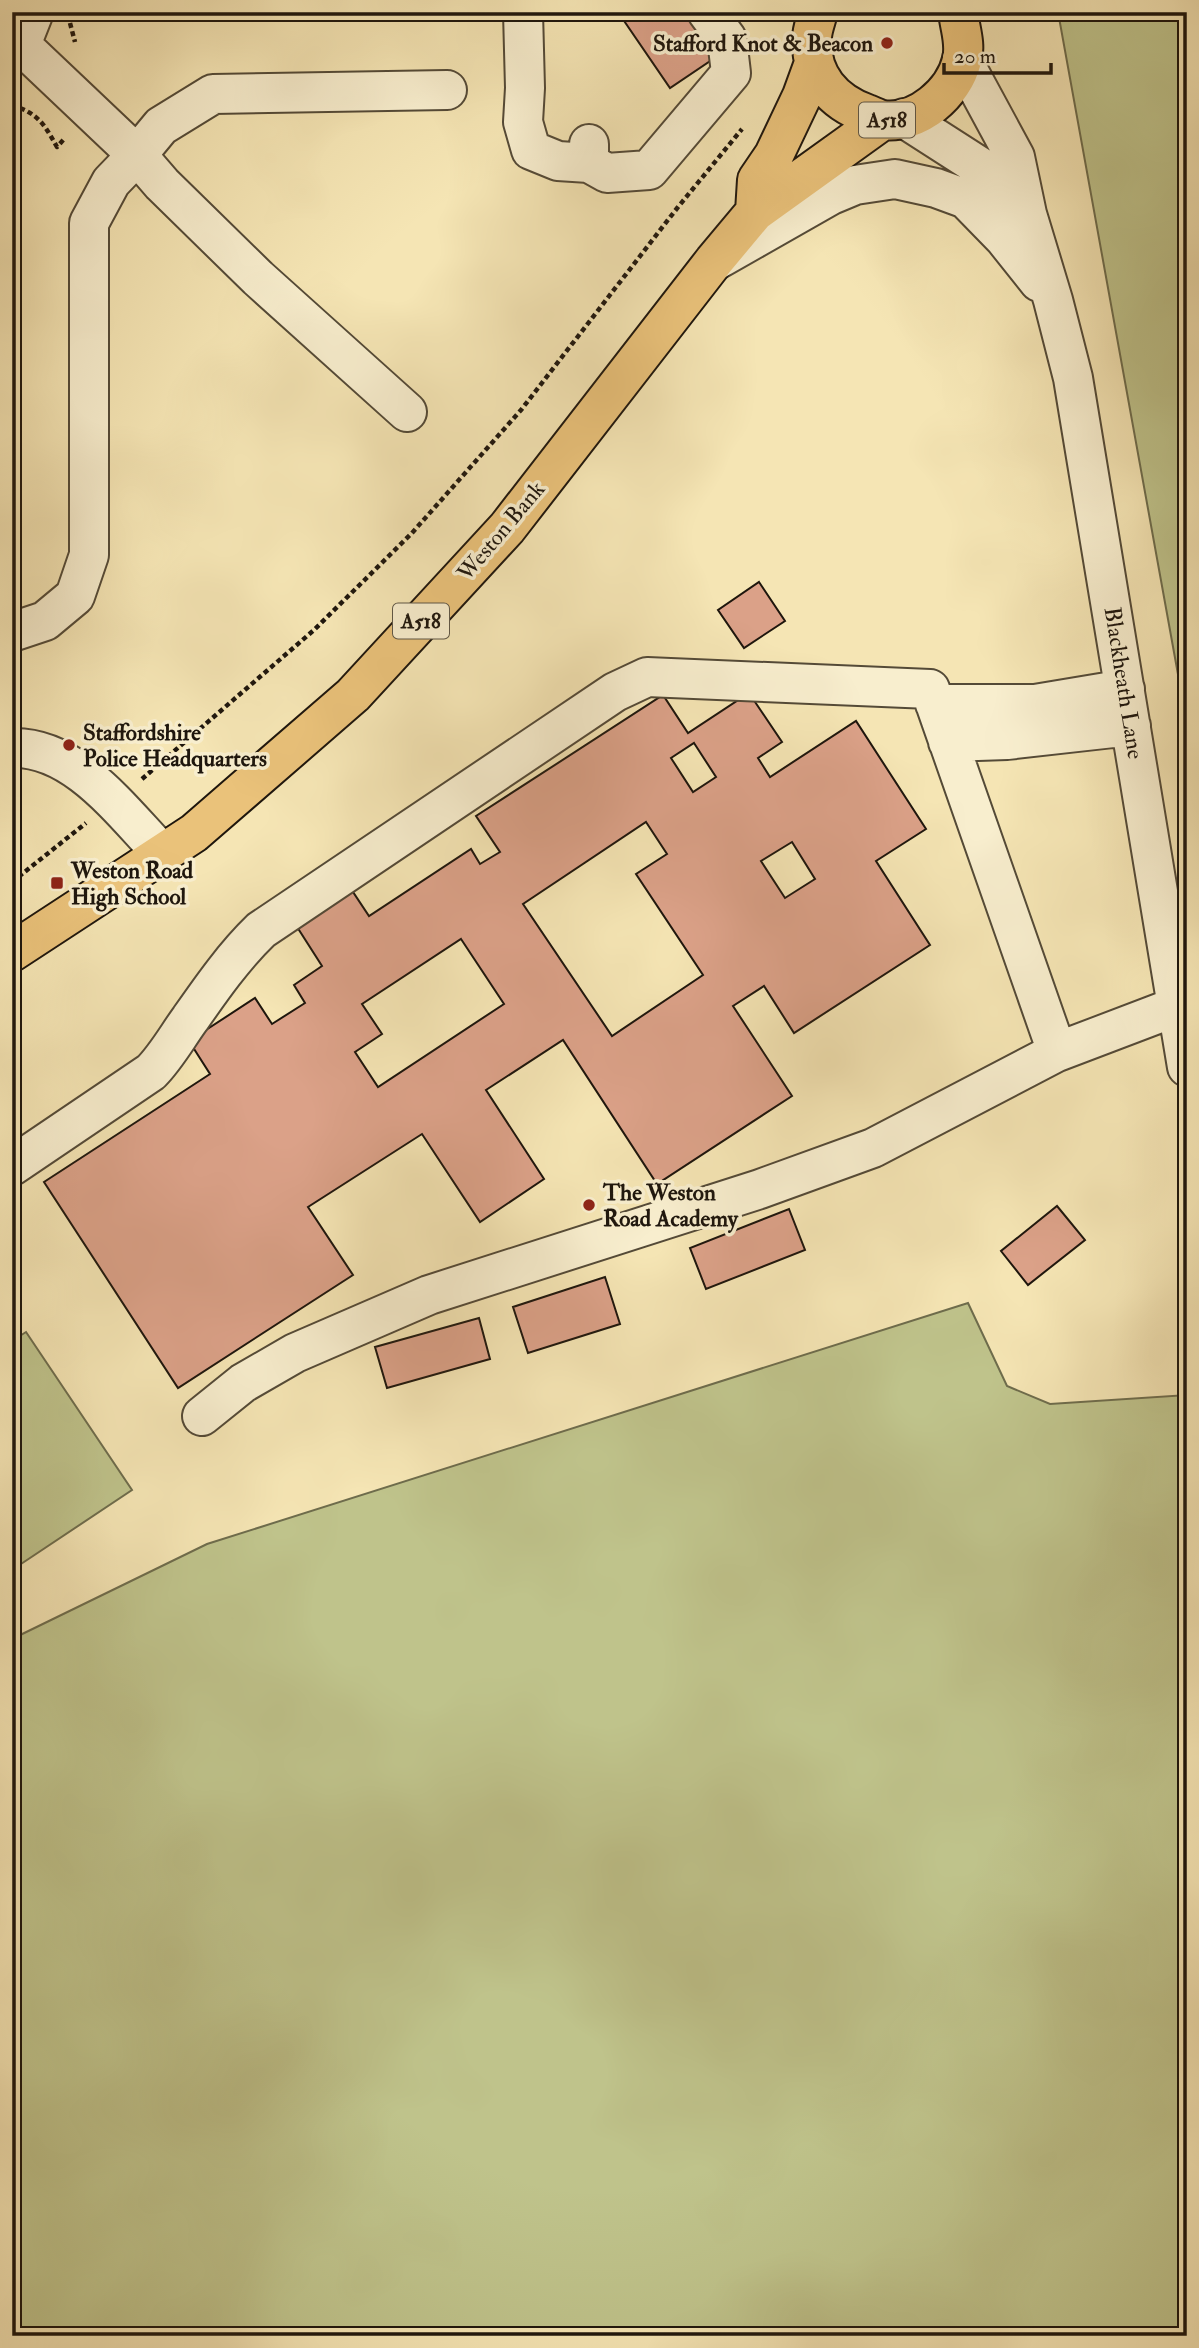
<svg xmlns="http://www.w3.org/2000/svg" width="1199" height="2348" viewBox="0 0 1199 2348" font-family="'IM FELL Double Pica',serif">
<rect width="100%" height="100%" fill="#f5e5b4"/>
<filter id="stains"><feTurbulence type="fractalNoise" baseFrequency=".00286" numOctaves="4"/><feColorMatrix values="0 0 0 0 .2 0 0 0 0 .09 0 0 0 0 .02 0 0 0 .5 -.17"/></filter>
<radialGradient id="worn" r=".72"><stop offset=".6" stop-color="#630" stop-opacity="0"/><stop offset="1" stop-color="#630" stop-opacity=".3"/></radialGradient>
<path fill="#bfc38b" stroke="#6e6c4c" stroke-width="2" d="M1058,12H1187V724Z
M968,1303L1007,1386L1050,1404L1187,1395V2336H12V1639L207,1544Z
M26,1332L132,1490L12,1570V1341Z"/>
<path fill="#dba188" stroke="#1e160d" stroke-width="2" fill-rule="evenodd" d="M618,12H693L722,53L670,88Z
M759,582L785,621L744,648L718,610Z
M749,693L782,742L758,758L770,777L856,721L926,829L876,861L930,945L794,1033L764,986L733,1006L792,1096L657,1184L563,1040L486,1090L544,1179L480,1222L422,1134L308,1207L353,1275L178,1388L44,1182L210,1074L189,1041L255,998L272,1024L305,1003L294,985L322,966L292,919L347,883L369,916L471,849L480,864L500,852L476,816L663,695L688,733ZM694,743L716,777L693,792L671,758ZM646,822L667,854L636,874L703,975L612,1036L523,904ZM792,842L815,879L785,898L761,861ZM461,939L504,1004L378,1087L355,1052L382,1034L362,1004Z
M1057,1206L1085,1240L1028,1285L1001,1251Z
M789,1209L805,1250L706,1289L690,1248Z
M605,1277L620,1324L528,1353L513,1307Z
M479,1318L490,1359L387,1388L375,1347Z"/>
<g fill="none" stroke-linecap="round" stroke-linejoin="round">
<g stroke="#544a37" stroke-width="42">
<path id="minor" d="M523,12L525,88L523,122L531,150L558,161L589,163V144
M21,45L137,155L162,184L258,278L407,412
M12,53L21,45L34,12
M962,59L1015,157L1027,214L1053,300L1073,378L1187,1067
M904,118L985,170L1027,214
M589,163L607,173L649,170L731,73L727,39L707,12
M715,261L831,195L855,185L895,179L936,188L966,199L1004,238L1039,282
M12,632L45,621L75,596L89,555V223L111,182L137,155L161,126L213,94L447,90
M935,704H1035L1125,689
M948,742L1007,740L1131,726
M12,748C75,746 122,812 162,853
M12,1166L151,1072C166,1057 177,1037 190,1019C211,989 234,956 261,930L615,692L647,677L930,689L1057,1052
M202,1416L243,1383L295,1353L429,1295L760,1189L873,1148L1057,1052L1178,1006"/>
</g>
<g stroke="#1e160d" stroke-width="42">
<path id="highway" d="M818,12C816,20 812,30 812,38C810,76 833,102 867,114C872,116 878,119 882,120C918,125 954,93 962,60C966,43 960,29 958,12
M755,212L757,180L774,155L802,96L814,63
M12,952L194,833L353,695L507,528L714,261L755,212L883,120"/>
</g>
<path stroke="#1e160d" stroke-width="4.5" stroke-dasharray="5 3.5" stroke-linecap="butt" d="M70,23L75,42
M12,105C39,114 44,124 57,147L65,138
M142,779L314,630L412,533L521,410L678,207L742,129
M12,882L86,823"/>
<use href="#minor" stroke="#f8eece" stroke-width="38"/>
<use href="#highway" stroke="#eac27a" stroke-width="38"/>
</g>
<g fill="#8f2418" stroke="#f8eece" stroke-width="2.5">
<circle cx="887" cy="43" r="7"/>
<circle cx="69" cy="745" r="7"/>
<rect x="50" y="876" width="14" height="14" rx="3.5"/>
<circle cx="589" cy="1205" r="7"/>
</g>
<g text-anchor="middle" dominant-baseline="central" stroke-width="7" stroke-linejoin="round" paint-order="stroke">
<g fill="#f8eece" stroke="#5f5747" stroke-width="2">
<rect x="859" y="102.5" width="56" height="35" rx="5"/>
<rect x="393" y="603.5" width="56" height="35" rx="5"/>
</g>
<g font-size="21" font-weight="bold" fill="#1e160d">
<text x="887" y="120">A518</text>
<text x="421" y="621">A518</text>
</g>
<g font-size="23" font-weight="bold" fill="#1e160d" stroke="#f8eece" text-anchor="start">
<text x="873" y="43" text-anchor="end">Stafford Knot &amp; Beacon</text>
<text x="83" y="732">Staffordshire<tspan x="83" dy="26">Police Headquarters</tspan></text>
<text x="71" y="870">Weston Road<tspan x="71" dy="26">High School</tspan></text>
<text x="603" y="1192">The Weston<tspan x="603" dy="26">Road Academy</tspan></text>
</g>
<g font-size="23" fill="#1e160d" stroke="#f8eece">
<text transform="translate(501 531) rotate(-50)">Weston Bank</text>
<text transform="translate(1124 683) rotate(81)">Blackheath Lane</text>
</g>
</g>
<rect width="1199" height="2348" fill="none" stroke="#f5e5b4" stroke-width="42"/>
<rect x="14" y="14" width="1171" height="2320" fill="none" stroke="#1e160d" stroke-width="3.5"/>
<rect x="21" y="21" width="1157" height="2306" fill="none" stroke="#1e160d" stroke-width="2"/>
<path d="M944 63v10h107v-10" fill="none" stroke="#1e160d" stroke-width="3.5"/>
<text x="954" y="63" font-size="21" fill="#1e160d" stroke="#f8eece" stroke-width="5" paint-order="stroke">20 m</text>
<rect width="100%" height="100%" filter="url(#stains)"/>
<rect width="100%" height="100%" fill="url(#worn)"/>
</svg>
